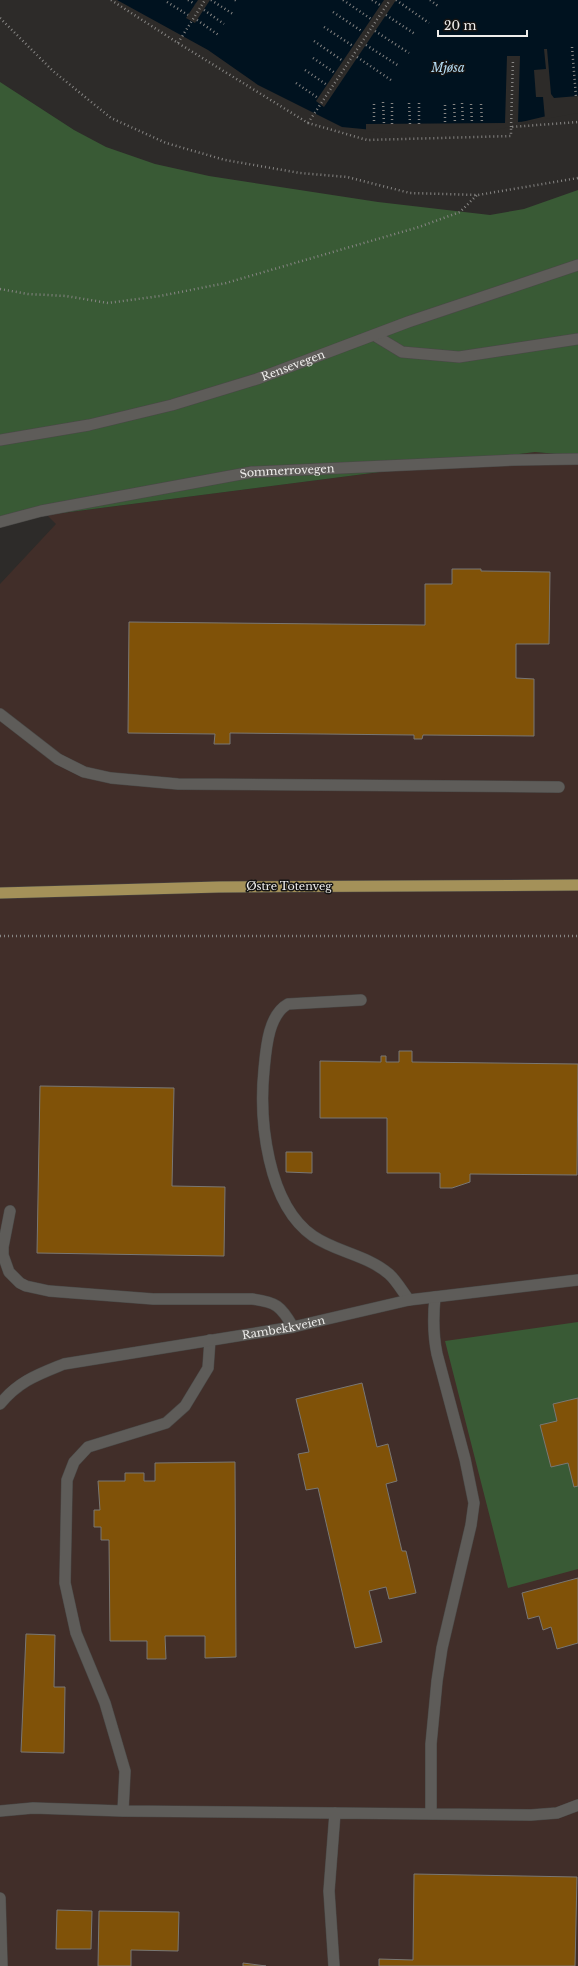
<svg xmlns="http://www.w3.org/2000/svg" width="578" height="1966" viewBox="0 0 578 1966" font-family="'Libre Baskerville',serif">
<rect width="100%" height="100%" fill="#2d2b29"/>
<path fill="#412e29" d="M535,452L578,456V1966H0V584L56,524L47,515Z"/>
<path fill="#395a35" d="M0,82L74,130L106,147L155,164L209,176L378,202L490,215L524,209L578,190V456L535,452L0,521Z
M578,1322V1569L508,1588L445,1341Z"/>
<path fill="#00121f" d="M117,0H578V111L555,114L468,135L415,134L342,127L258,85L208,50Z"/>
<path fill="#2d2b29" d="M198,0H210L195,23L186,18Z
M384,0H396L324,107L316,101Z
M544,49H547L551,94L554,98L578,96V113L545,119L543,97H536L534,70L546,69Z
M507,56H520L518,122L534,121L468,137L415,136L366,131V124L505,123Z"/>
<path fill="#805208" stroke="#797774" d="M452,569H481V571L550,572L549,644H516V678L534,679V736L423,735L422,739H414V735L230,733V744H214L215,734L128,733L129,622L425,625V584H452Z
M399,1051H412V1062L578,1064L577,1175L470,1174V1182L452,1188H440V1173H387V1118H320V1061L381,1062V1056H386V1062H399Z
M40,1086L174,1088L172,1186L225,1187L224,1256L37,1253Z
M286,1152H312V1173L286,1172Z
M362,1383L377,1447L388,1444L397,1481L386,1484L402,1551H406L416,1593L389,1599L386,1587L369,1591L382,1642L355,1648L318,1488L306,1490L298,1454L309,1452L296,1399Z
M578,1398V1486L574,1487L568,1463L551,1467L540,1425L557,1421L553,1404Z
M235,1462L236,1657L205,1658V1636H165L166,1659H147V1641H110L109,1540H101V1527H94V1510H100L98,1481H125V1473H144V1481H155V1463Z
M578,1578V1643L557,1649L551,1627L543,1630L539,1616L528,1619L522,1593Z
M26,1634L55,1635L54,1687H65L64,1753L21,1752Z
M414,1874L577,1877L575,1966H379V1959L413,1960Z
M57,1910L92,1911L91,1949H56Z
M99,1911L179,1912L178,1951L131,1950V1966H98Z
M243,1963L266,1966H243Z"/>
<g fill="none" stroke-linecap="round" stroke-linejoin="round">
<g stroke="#494846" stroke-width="12">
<path id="service" d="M374,335L402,352L459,357L578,339
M0,714L58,759L84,772L111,778L178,784L559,787
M361,1000L288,1004C268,1015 266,1049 264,1070C259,1120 267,1204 313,1236C336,1252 367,1255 389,1274C396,1280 403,1292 409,1300
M10,1211L3,1247V1255L9,1272L20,1283L26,1286L49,1291L153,1299H252C276,1302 281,1306 293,1327
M0,1811L33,1808L123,1811L531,1815L557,1813L578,1805
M123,1811L125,1771L105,1703L76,1633L65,1583L67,1480L74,1462L88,1447L166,1423L185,1406L208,1368L210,1340
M431,1814V1744L437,1681L442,1648L471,1525L474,1503L465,1459L437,1354C433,1335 433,1317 435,1297
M0,1898L2,1966
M334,1966L329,1891L335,1813"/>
</g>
<g stroke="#494846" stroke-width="12">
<g id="minor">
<path id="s1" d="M0,440L89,425L172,405L257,379L408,322L578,265"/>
<path id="s2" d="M0,522L41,511L252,472L515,460L578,459"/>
<path id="s3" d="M0,1404C19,1381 37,1375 64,1364L293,1327L409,1300L578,1280"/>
</g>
</g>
<g stroke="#494846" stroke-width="12">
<path id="primary" d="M0,893L219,887L578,885"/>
</g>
<path stroke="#868583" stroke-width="2.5" stroke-dasharray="1 3" stroke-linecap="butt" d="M111,0L178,43L308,123L367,140L511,136V127L578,122
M188,0L195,4
M211,0L233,14
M235,0L238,2
M343,0L371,19
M372,0L380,5
M396,0L429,23
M430,0L438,6
M167,2L188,15
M204,10L224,24
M333,12L363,32
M386,15L415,34
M0,18L53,71L111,118L166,143L225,160L300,173L347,177L410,193L478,195L578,178
M197,20L220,36
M324,27L353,46
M375,31L409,53
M314,41L343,61
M178,43L205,0
M366,45L399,66
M572,47L576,97
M357,57L391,80
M313,58L335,73
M305,70L327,85
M296,83L318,98
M383,102L384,124
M392,103V124
M409,103L410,124
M419,103V124
M462,103L463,123
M374,104V124
M454,104L455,123
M471,104L472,123
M481,104L482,123
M445,105V123
M308,123L390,0
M511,127L513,59
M0,289L28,294L66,296L108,303L160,296L226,283L419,227L460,212L477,195
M0,936H578"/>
<use href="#service" stroke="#5e5c59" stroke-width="11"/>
<use href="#minor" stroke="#5e5c59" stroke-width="11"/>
<use href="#primary" stroke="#a49159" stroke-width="11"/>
</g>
<g text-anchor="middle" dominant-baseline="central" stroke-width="3" stroke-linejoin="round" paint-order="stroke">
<g font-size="11" fill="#eeedeb" stroke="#151413">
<text stroke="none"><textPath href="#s1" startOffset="303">Rensevegen</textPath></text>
<text stroke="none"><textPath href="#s2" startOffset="292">Sommerrovegen</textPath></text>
<text x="289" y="886">Østre Totenveg</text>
<text stroke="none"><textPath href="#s3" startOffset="299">Rambekkveien</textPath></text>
</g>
<g font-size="12" font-style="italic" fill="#b7def5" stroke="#151413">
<text x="448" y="67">Mjøsa</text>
</g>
</g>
<path d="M438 30v6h89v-6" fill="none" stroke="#eeedeb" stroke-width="2"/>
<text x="444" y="30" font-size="12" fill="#eeedeb" stroke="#151413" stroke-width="3" paint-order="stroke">20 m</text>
</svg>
